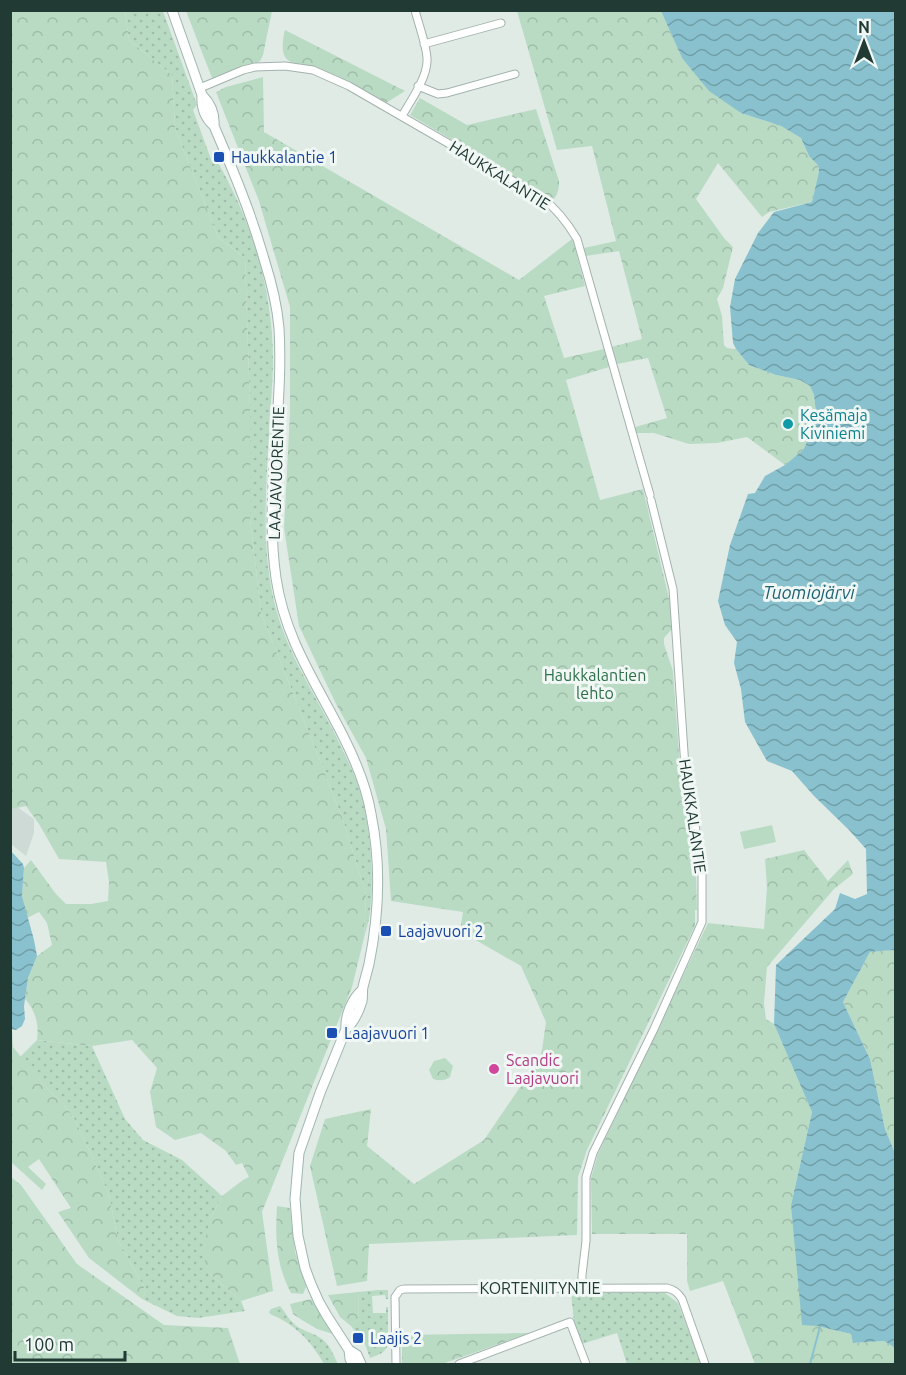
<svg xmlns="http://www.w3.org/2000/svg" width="906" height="1375" viewBox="0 0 906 1375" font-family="Ubuntu,sans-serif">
<defs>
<pattern id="grass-dots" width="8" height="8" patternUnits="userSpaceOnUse" patternTransform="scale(1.5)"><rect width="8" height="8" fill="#b9dbc4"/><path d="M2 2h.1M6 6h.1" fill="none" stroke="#9fbda9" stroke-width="1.8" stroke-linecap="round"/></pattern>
<pattern id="forest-crowns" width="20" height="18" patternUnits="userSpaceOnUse" patternTransform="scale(1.5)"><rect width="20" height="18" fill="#b9dbc4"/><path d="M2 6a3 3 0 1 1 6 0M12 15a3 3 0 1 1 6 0" fill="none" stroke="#9fbda9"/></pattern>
<pattern id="water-waves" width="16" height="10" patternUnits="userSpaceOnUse" patternTransform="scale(1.5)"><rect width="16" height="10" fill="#89c2ce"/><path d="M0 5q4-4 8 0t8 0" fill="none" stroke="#709fa8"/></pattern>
</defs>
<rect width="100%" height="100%" fill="#e0ebe6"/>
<path fill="#cedad5" d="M10,802L34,819V833L26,856L11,844Z"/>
<path fill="url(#grass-dots)" d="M125,11H163L197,105L193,110L212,162L217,161C252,221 273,291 273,360C273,373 272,387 271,401C268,470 258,540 276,609C288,653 313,692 334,732C341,747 349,762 355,777C370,813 375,873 370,912C369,921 366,930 364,938L366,894L343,820L317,753L261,613L250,518V406L245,258L218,237L175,128L172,75L129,40Z
M37,1040L92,1046L125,1119L143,1140L182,1160L222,1196L211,1218L208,1272L241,1301L245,1311L198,1318L177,1316L142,1299L146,1291L118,1240L109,1195L94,1161L75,1120L64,1105L44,1085L20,1057Z
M378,1290H388V1299H386L385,1295L372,1296L373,1313H386V1307H388V1345C385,1353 378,1355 370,1358L365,1344L351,1326L359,1318L358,1292Z
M571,1293H665L678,1303L701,1364H627L617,1333L582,1344L574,1322Z
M280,1306C285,1311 287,1317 292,1322C300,1331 313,1332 322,1339C330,1345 334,1356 338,1364H324C311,1341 295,1324 270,1314L269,1312L271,1309Z"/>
<path fill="url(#forest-crowns)" d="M11,11H125L129,40L172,75L175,128L218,237L245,258L250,406V518L261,613L317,753L343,820L366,894L364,938L352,987L262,1212L273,1291L241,1301L208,1272L202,1250L211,1218L222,1196L243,1180L249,1177L242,1163L236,1165L226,1151L201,1133L175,1140L156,1127L150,1092L157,1068L132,1040L92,1046L37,1040C39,1025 36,1011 25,999L28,978L37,956L52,945L47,923L39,912L27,918L22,896L24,868L31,860L56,894L66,904H91L108,901L109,882L106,862L59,859L39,824L26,806L11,809Z
M186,11H272L263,55L260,61L255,64L212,78Z
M517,11H661L682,58L741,113L781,126L801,138L809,156L818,164L819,171L812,202L769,212L762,217L718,163L696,199L724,238L733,247L723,288L717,299L722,316L724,345L727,348L736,349L749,365L776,375L800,380L810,386L814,395L817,422L803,450L785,465L747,437L717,443L689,444L654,433H636L635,427L667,418L648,358L617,364L611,347L642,339L619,251L586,256L584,248L616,241L592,146L557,150Z
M285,30L405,91L386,103C363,90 340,75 315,68C305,64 293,67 285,57C281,50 283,37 285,30Z
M263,77L264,132L519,280L572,239L574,244L585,286L544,296L564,358L604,349L609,367L566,380L600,500L643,489L672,611L673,628L664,638V644L673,671L680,768L695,836L697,910H695V926L587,1150L578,1177L577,1235L369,1244L367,1281L337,1286L310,1166L325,1119L371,1109L367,1146L414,1184L484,1140L539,1059L542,1050L546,1022L521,966L460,931L463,912L391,901L386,829L366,758L336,704L299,626L284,528L290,413V307L259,201L216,92L226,87Z
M420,98L467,125L536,109L559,181C559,189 558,194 553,200L410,115Z
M804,850L828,881L848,860L853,874L834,889L767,967L764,1004L766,1019L774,1024L812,1112L791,1205L817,1326L851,1334L854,1343L884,1341L895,1348V1364H755L723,1281L690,1291L687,1281V1234H592L591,1178L598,1154L708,923L764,929L767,887L765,859Z
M895,950V1153L885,1129L870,1059L843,1002L870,952Z
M10,1029H12L13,1047L44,1085L64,1105L75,1120L94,1161L109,1195L118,1240L146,1291L142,1299L89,1258L58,1212L71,1208L39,1159L28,1167L46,1184L42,1190L11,1162Z
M445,1058L453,1066L450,1077C445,1081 439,1081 433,1079L429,1070L434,1061Z
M11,1177L21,1185L77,1264L164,1325L228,1328L240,1364H11Z
M277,1206L290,1208L295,1252L306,1287L303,1294L291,1293C276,1265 275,1237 277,1206Z
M358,1292L359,1318L351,1326L340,1317L328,1295Z
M311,1299L333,1334L317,1329L302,1320L293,1314L290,1304Z
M530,1333L442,1364H402V1335Z"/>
<path fill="#b9dbc4" d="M772,825L776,842L744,849L740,832Z"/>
<path fill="url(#water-waves)" d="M661,11H895V950L870,952L843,1002L870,1059L885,1129L895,1153V1348L884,1341L853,1343L851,1334L817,1326L802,1325L791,1205L812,1112L774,1024L776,965L835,909L840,893L855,899L867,894L866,849L850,831L814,796L792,771L767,761L745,722L741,689L734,663L737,642L725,625L718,601L730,545L748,494L755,493L765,476L785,465L803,450L817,422L814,395L810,386L800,380L776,375L749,365L736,349L733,343L730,307L735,279L758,233L774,212L812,202L819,171L818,165L809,156L801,138L781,126L741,113L709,91L682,58Z
M11,851L23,864L24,868L22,896L34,940L37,956L28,978L24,1006L25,1019L22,1026L16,1030L10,1029Z"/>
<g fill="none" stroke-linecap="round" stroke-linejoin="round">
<path stroke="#89c2ce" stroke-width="2" d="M810,1364L820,1327"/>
<g stroke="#a3b2ad" stroke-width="9">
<path id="street" d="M424,44L501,23
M418,86L438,94L447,93L515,74
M200,88L243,70L255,67L285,66L313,70L349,86L541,197C557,209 567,222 577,239L650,495
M402,116C410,102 427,78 427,61C428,49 418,23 415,10
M582,1288V1275L586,1241V1177L593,1153L654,1029L702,922V866L685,767L673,589L651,500
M396,1364L395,1297L400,1290L404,1289L667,1288C675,1290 678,1293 682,1299L705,1364
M459,1364L570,1322L586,1364"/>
</g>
<g stroke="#9fb6ae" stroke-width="11">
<path id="secondary" d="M172,10L202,95C201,108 205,118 214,126C233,170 251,213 264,259C271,281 277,304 279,328C284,411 264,495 276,578C285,640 317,684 344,738C355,760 367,789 371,814C381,863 379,915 369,964C367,972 365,979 363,987C362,991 363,996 362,1001C359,1011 354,1022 346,1029L320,1093L299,1153L295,1199L298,1236L305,1268L311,1284L319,1302L327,1316L349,1350L357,1355L361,1364
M202,95C211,104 215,114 214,126
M346,1029C345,1015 352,999 362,990
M349,1350L350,1359L353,1364"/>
</g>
<use href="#street" stroke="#fff" stroke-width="7"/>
<use href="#secondary" stroke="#fff" stroke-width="9"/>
</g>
<g fill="#1a4fb4" stroke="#f0f7f4" stroke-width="2">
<rect x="213" y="151" width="12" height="12" rx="3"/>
<rect x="380" y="925" width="12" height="12" rx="3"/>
<rect x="326" y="1027" width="12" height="12" rx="3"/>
<rect x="352" y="1332" width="12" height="12" rx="3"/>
</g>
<circle fill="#0f9aa8" stroke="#f0f7f4" stroke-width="2" cx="788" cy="424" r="6"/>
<circle fill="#d1479c" stroke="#f0f7f4" stroke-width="2" cx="494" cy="1069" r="6"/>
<g text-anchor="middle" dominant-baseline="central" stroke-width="6" stroke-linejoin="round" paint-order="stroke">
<g font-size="16" fill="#164399" stroke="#f0f7f4" text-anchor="start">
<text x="231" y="157">Haukkalantie 1</text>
<text x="398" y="931">Laajavuori 2</text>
<text x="344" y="1033">Laajavuori 1</text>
<text x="370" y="1338">Laajis 2</text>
</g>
<g font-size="16" fill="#213a34" stroke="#f0f7f4">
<text transform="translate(500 175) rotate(32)">HAUKKALANTIE</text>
<text transform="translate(276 473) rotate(-88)">LAAJAVUORENTIE</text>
<text transform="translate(693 816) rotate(82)">HAUKKALANTIE</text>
<text x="540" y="1288">KORTENIITYNTIE</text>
</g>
<g font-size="16" fill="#0d838f" stroke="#f0f7f4" text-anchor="start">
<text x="800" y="415">Kesämaja<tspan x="800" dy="18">Kiviniemi</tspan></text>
</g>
<g font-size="16" fill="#2d7049" stroke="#f0f7f4">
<text x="595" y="675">Haukkalantien<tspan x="595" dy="18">lehto</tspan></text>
</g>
<g font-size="16" fill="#b23c85" stroke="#f0f7f4" text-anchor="start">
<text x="506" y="1060">Scandic<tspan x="506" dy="18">Laajavuori</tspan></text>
</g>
<g font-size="18" font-style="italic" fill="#1e6374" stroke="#f0f7f4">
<text x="809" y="592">Tuomiojärvi</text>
</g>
</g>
<rect width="906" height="1375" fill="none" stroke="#213a34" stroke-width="24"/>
<g transform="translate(864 42)" stroke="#f0f7f4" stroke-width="4.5" paint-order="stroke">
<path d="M0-4.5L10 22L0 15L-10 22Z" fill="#213a34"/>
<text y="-9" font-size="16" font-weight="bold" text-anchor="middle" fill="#213a34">N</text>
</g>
<path d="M15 1351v9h110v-9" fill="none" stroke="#213a34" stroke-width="3"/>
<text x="24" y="1351" font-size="18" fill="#213a34" stroke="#f0f7f4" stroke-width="4.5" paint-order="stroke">100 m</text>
</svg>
